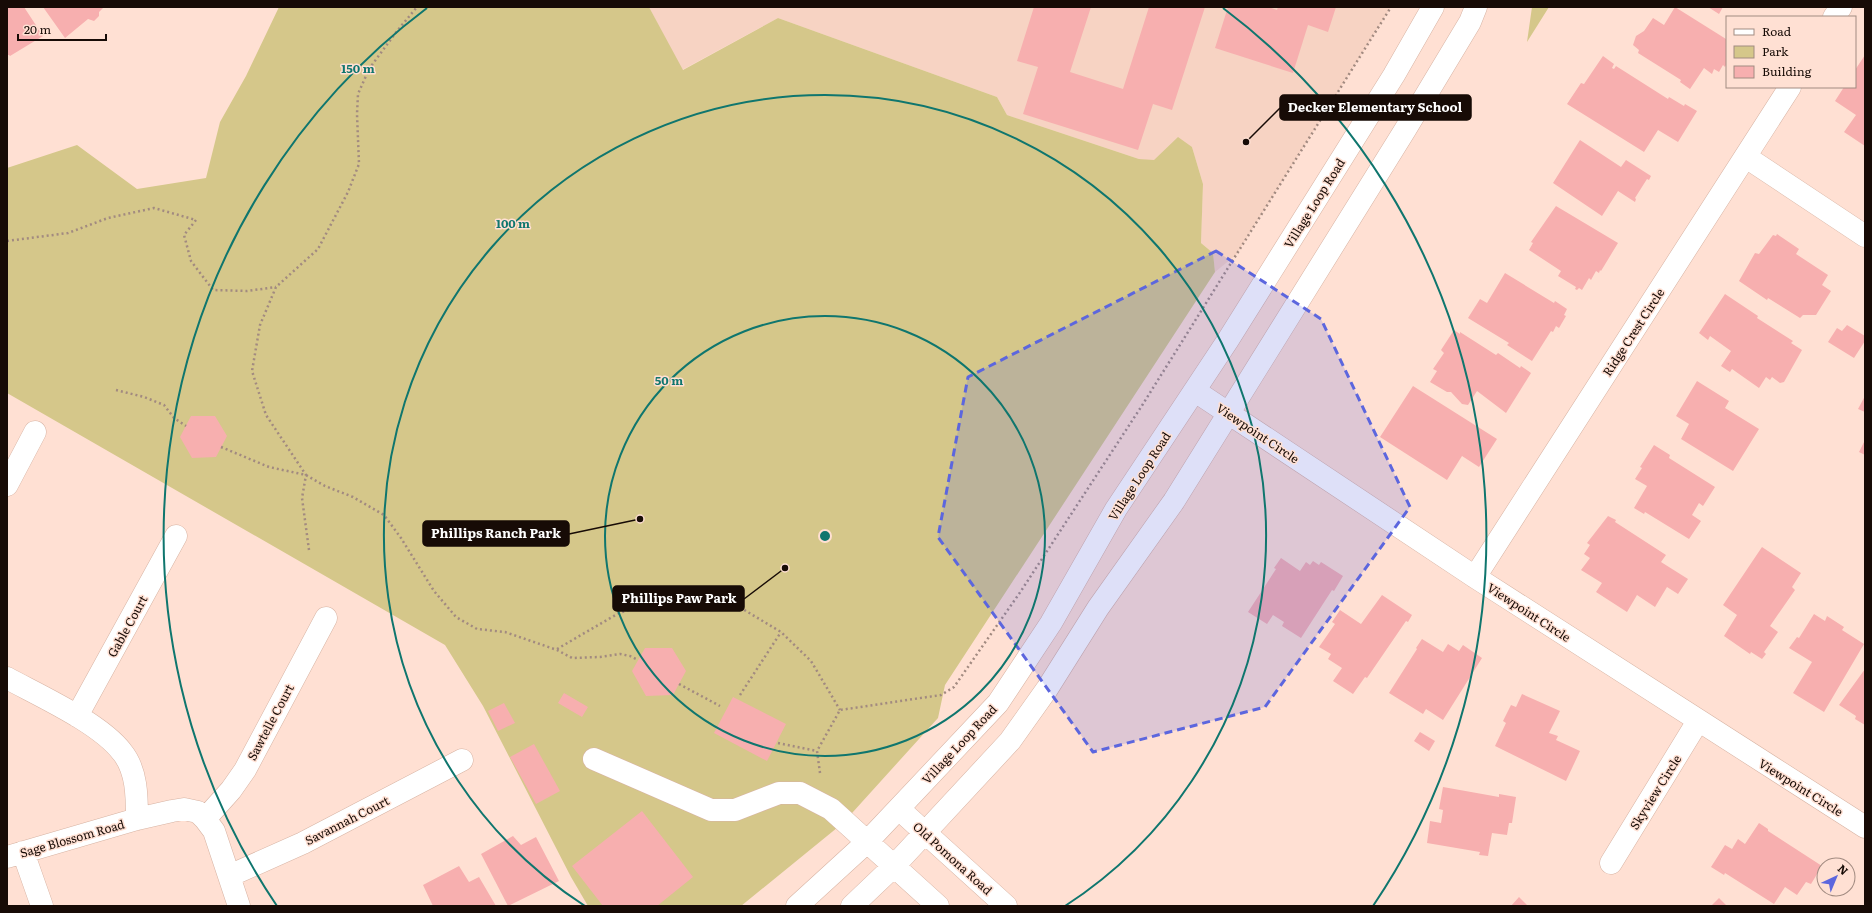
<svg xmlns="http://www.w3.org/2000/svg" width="1872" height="913" viewBox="0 0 1872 913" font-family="Literata,serif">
<rect width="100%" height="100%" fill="#ffe0d3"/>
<path fill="#f7d3c3" d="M649,7H1391L1236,255L1215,272L1213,253L1201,243L1203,184L1192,147L1154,161L1139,159L1007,115L997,97L778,18L682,70Z"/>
<path fill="#d5c78a" d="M279,7H649L683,70L778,18L997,97L1007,115L1139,159L1154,160L1178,137L1192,147L1203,184L1201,243L1213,253L1215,272L945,685L938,718L843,823L741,906H588L571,877L483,706L445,645L7,393V168L77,145L137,189L206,178L220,122L246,76Z
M1532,7H1549L1527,42Z"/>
<path fill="#f7afaf" d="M7,7H24L43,36L10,56L9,55H7Z
M43,7H104L99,12V16L94,21L88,19L65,38Z
M1034,7H1091L1070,72L1123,89L1149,7H1205L1172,110L1153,104L1138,150L1023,114L1038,67L1017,61Z
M1228,7H1269L1277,10L1278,7H1336L1328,32L1308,25L1293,73L1215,48Z
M1675,7L1726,39L1727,37V63L1725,67L1723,65L1719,72L1714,69L1712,74L1704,68L1690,89L1680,82L1681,80L1638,53L1639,50L1633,45L1636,36L1644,31L1653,18L1664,25Z
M1708,7H1723L1719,14Z
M1865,55V146L1844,132L1856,115L1835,101L1844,87H1855V70Z
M1603,56L1614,64L1612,68L1614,69L1616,66L1668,99L1669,97L1684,106L1685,104L1697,111L1678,142L1658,130L1644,152L1567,104L1581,83L1584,84Z
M1580,140L1621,167L1626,160L1651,176L1649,180L1647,179L1635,198L1636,199L1635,202L1618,191L1602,216L1553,183Z
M1556,206L1618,243L1601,271L1600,270L1599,273L1596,271L1591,280L1589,278L1582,290L1579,288L1577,290L1575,289L1576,287L1558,276L1561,271L1529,250L1533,243L1531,242Z
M1777,234L1799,249L1796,254L1828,275L1822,285L1831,291L1816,315H1803L1800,318L1768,298L1767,300L1739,281L1755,253L1759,254L1773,235L1776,236Z
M1505,273L1554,303L1555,301L1567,309L1564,315L1566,316L1559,328L1556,326L1553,332L1551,331L1532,361L1507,345L1509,343L1468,318L1480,299L1487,303Z
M1725,294L1758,316L1757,318L1793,341L1791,343L1802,350L1784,382L1780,383L1772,377L1770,380L1766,377L1759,388L1732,369L1730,372L1721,366L1731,351L1710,336L1708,340L1699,333Z
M1847,325L1865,336V341L1854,358L1828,342L1837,328L1842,331Z
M1454,330L1460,334V332L1496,355L1498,353L1520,368L1521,366L1531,373L1506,413L1477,391L1468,405L1462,404L1451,392H1447L1430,382L1437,371L1433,369L1444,353L1441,350Z
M1697,381L1729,401L1725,408L1759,429L1733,471L1681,439L1689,424L1676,416Z
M1413,386L1497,439L1479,467L1462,456L1447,480L1380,437Z
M1865,396V412L1858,409Z
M191,416H215L227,436L216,457L192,458L180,437Z
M1865,440V455L1859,452Z
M1654,445L1670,455L1669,458L1715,487L1703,506L1699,503L1692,515L1701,521L1689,539L1645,512L1644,514L1634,508L1647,486L1635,479L1642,468L1640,467Z
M1608,516L1616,520L1615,522L1666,555L1661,562L1688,579L1678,594L1667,587L1655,607L1637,595L1627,612L1596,592L1602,583L1581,570L1590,558L1584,554L1590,545L1587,543Z
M1762,547L1801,573L1792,587L1795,590L1770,626L1778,632L1764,652L1766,654L1762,659L1751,652L1750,654L1724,636L1737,615L1723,605Z
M1281,558L1300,571L1306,562L1310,565L1313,561L1319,565L1321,562L1343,576L1334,591L1332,590L1301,638L1282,626L1284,622L1273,615L1267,624L1248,612L1276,569L1274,568Z
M1382,595L1412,615L1408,622L1406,621L1367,678L1365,677L1353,694L1333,681L1342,668L1328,659L1331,654L1319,647L1335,624L1332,622L1340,610L1361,624Z
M1814,614L1825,621L1827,616L1844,627L1842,630L1864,644L1824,712L1793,693L1812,662L1789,648L1797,637L1799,638Z
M1422,639L1443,652L1448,644L1459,651L1463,645L1482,658L1443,720L1426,709L1423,714L1389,693L1417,649L1416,648Z
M645,648H672L686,671L673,695L646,696L632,671Z
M1865,669V725L1855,719L1856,716L1839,705Z
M564,693L588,707L582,717L558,703Z
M1522,694L1560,711L1549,733L1558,736L1556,740L1580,751L1566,781L1495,746L1506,723L1503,721L1511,705L1516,707Z
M733,697L786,724L767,761L714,733Z
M504,703L515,723L498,731L488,711Z
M1420,732L1435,741L1429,751L1414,741Z
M534,744L560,791L536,804L510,757Z
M1443,787L1499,797V794L1516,797L1512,823H1509L1507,835L1492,833L1488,856L1479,855L1480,852L1427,843L1430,821L1441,823L1443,810L1439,809Z
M642,811L693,877L657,906H603L572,866Z
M1759,823L1768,829V831L1822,866L1811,884L1806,882L1797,895L1785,887L1774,904L1725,873L1724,875L1711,867L1725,845L1732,849L1738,839L1745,844Z
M513,836L521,845L536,837L559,881L508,906L481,854Z
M459,866L469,882L479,877L496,906H433L423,885Z
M1519,897L1528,906H1511Z
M1719,898L1726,905L1711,906Z"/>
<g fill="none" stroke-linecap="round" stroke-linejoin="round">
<g stroke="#d7b3a3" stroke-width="23">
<path id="minor" d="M1834,17L1841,7
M1746,157L1865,236
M1195,391L1475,577L1865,827
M7,485L35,432
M1475,577L1790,87
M7,678C40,696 100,723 122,752C137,770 137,797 137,819
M77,716L176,536
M594,759L711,810H735L779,793H800L831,809L938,906
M899,809L1006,906
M205,819L231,790L245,770L326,618
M23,852L42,906
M7,857L137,819L172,811L184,809L198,812L205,819L214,831L239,906
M1611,863L1698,721
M229,876L303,843L462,760
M797,906L867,842L998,703L1051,623L1116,509L1228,340L1394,75L1433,7
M852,906L894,866L1010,741L1047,689L1098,608L1174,501L1405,130L1470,22L1476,7"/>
</g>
<path stroke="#a28a80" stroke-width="2.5" stroke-dasharray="2 3" stroke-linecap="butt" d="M7,241L68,233L108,218L154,208L196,220L184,235L191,261L213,290L247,291L276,287
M116,390L144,397L164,405L174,418L186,426
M221,447L269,467L306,475L325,486L353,497L384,515L401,538L434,591L456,617L477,629L505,632L557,650L572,658L600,657L620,654L630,656L638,660
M309,550L302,498L306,475L266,415L252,371L260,325L276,287L318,249L348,192L359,164L357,114L358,94L369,69L397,31L417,7
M557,649L619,613L662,600H690L741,608L781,632L811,661L840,710
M679,684L720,706
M740,695L781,632
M778,743L817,751
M820,773L817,751L840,710L941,695L954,687L1021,591L1143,404L1391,7"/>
<use href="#minor" stroke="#fff" stroke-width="22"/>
</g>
<path fill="#5c66de" fill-opacity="0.2" stroke="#5c66de" stroke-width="3" stroke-dasharray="8 5" stroke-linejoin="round" d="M1216,251L1321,319L1410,507L1265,707L1093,752L938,537L968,377Z"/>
<g fill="none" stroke="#0f766e" stroke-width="2">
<circle cx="825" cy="536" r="220"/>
<path d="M585 906A441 441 0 1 1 1065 906"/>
<path d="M277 906A661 661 0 0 1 427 8M1223 8A661 661 0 0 1 1373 906"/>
</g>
<g text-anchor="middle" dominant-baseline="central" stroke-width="3" stroke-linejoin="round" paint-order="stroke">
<g font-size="12" fill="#170b06" stroke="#ffe0d3">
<text transform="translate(1314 203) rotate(-58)">Village Loop Road</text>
<text transform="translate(1633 332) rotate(-57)">Ridge Crest Circle</text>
<text transform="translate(1258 433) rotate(34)">Viewpoint Circle</text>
<text transform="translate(1139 476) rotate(-57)">Village Loop Road</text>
<text transform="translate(1529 612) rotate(33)">Viewpoint Circle</text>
<text transform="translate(127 626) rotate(-61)">Gable Court</text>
<text transform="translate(270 722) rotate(-62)">Sawtelle Court</text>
<text transform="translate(959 744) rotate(-47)">Village Loop Road</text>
<text transform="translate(1801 787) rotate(32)">Viewpoint Circle</text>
<text transform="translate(1655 792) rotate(-58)">Skyview Circle</text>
<text transform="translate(347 820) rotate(-27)">Savannah Court</text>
<text transform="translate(72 838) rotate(-16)">Sage Blossom Road</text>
<text transform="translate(953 858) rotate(42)">Old Pomona Road</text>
</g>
</g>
<circle cx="825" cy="536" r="6" fill="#0f766e" stroke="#ffe0d3" stroke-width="2"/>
<g font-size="12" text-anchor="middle" font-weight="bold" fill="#0f766e" stroke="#ffe0d3" stroke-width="3" stroke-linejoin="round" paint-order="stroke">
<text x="358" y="73">150 m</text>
<text x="513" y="228">100 m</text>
<text x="669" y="385">50 m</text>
</g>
<path fill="none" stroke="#170b06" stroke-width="1.5" d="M1246 142L1280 108M640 519L569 534M785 568L744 599"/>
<g fill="#170b06" stroke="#ffe0d3" stroke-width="1.5">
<circle cx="1246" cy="142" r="4"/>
<circle cx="640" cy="519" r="4"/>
<circle cx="785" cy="568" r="4"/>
</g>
<g fill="#170b06" stroke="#170b06" stroke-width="1.5">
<rect x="1280" y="95" width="191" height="25" rx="4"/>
<rect x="423" y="521" width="146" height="25" rx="4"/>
<rect x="613" y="586" width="131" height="25" rx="4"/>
</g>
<g font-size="13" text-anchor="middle" font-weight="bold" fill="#fff">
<text x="1375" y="112">Decker Elementary School</text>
<text x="496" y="538">Phillips Ranch Park</text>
<text x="679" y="603">Phillips Paw Park</text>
</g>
<rect width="1872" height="913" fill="none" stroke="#170b06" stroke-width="16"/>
<rect x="1726" y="16" width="130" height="72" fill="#ffe0d3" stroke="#a28b81"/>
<rect x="1734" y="29" width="20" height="6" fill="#ffffff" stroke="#a28b81"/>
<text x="1762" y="36" font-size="12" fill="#170b06">Road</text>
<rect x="1734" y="46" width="20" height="12" fill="#d5c78a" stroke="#a28b81"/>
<text x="1762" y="56" font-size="12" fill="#170b06">Park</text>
<rect x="1734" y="66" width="20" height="12" fill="#f7afaf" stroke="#a28b81"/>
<text x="1762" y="76" font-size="12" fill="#170b06">Building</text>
<g transform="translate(1836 877) rotate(44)"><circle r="19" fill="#ffe0d3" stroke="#a28b81"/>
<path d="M0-3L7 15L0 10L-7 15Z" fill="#5c66de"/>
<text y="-6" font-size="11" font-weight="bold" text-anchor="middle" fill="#170b06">N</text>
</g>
<path d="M18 34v6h88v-6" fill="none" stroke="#170b06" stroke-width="2"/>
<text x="24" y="34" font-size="12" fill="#170b06" stroke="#ffe0d3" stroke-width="3" paint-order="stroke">20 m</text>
</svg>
